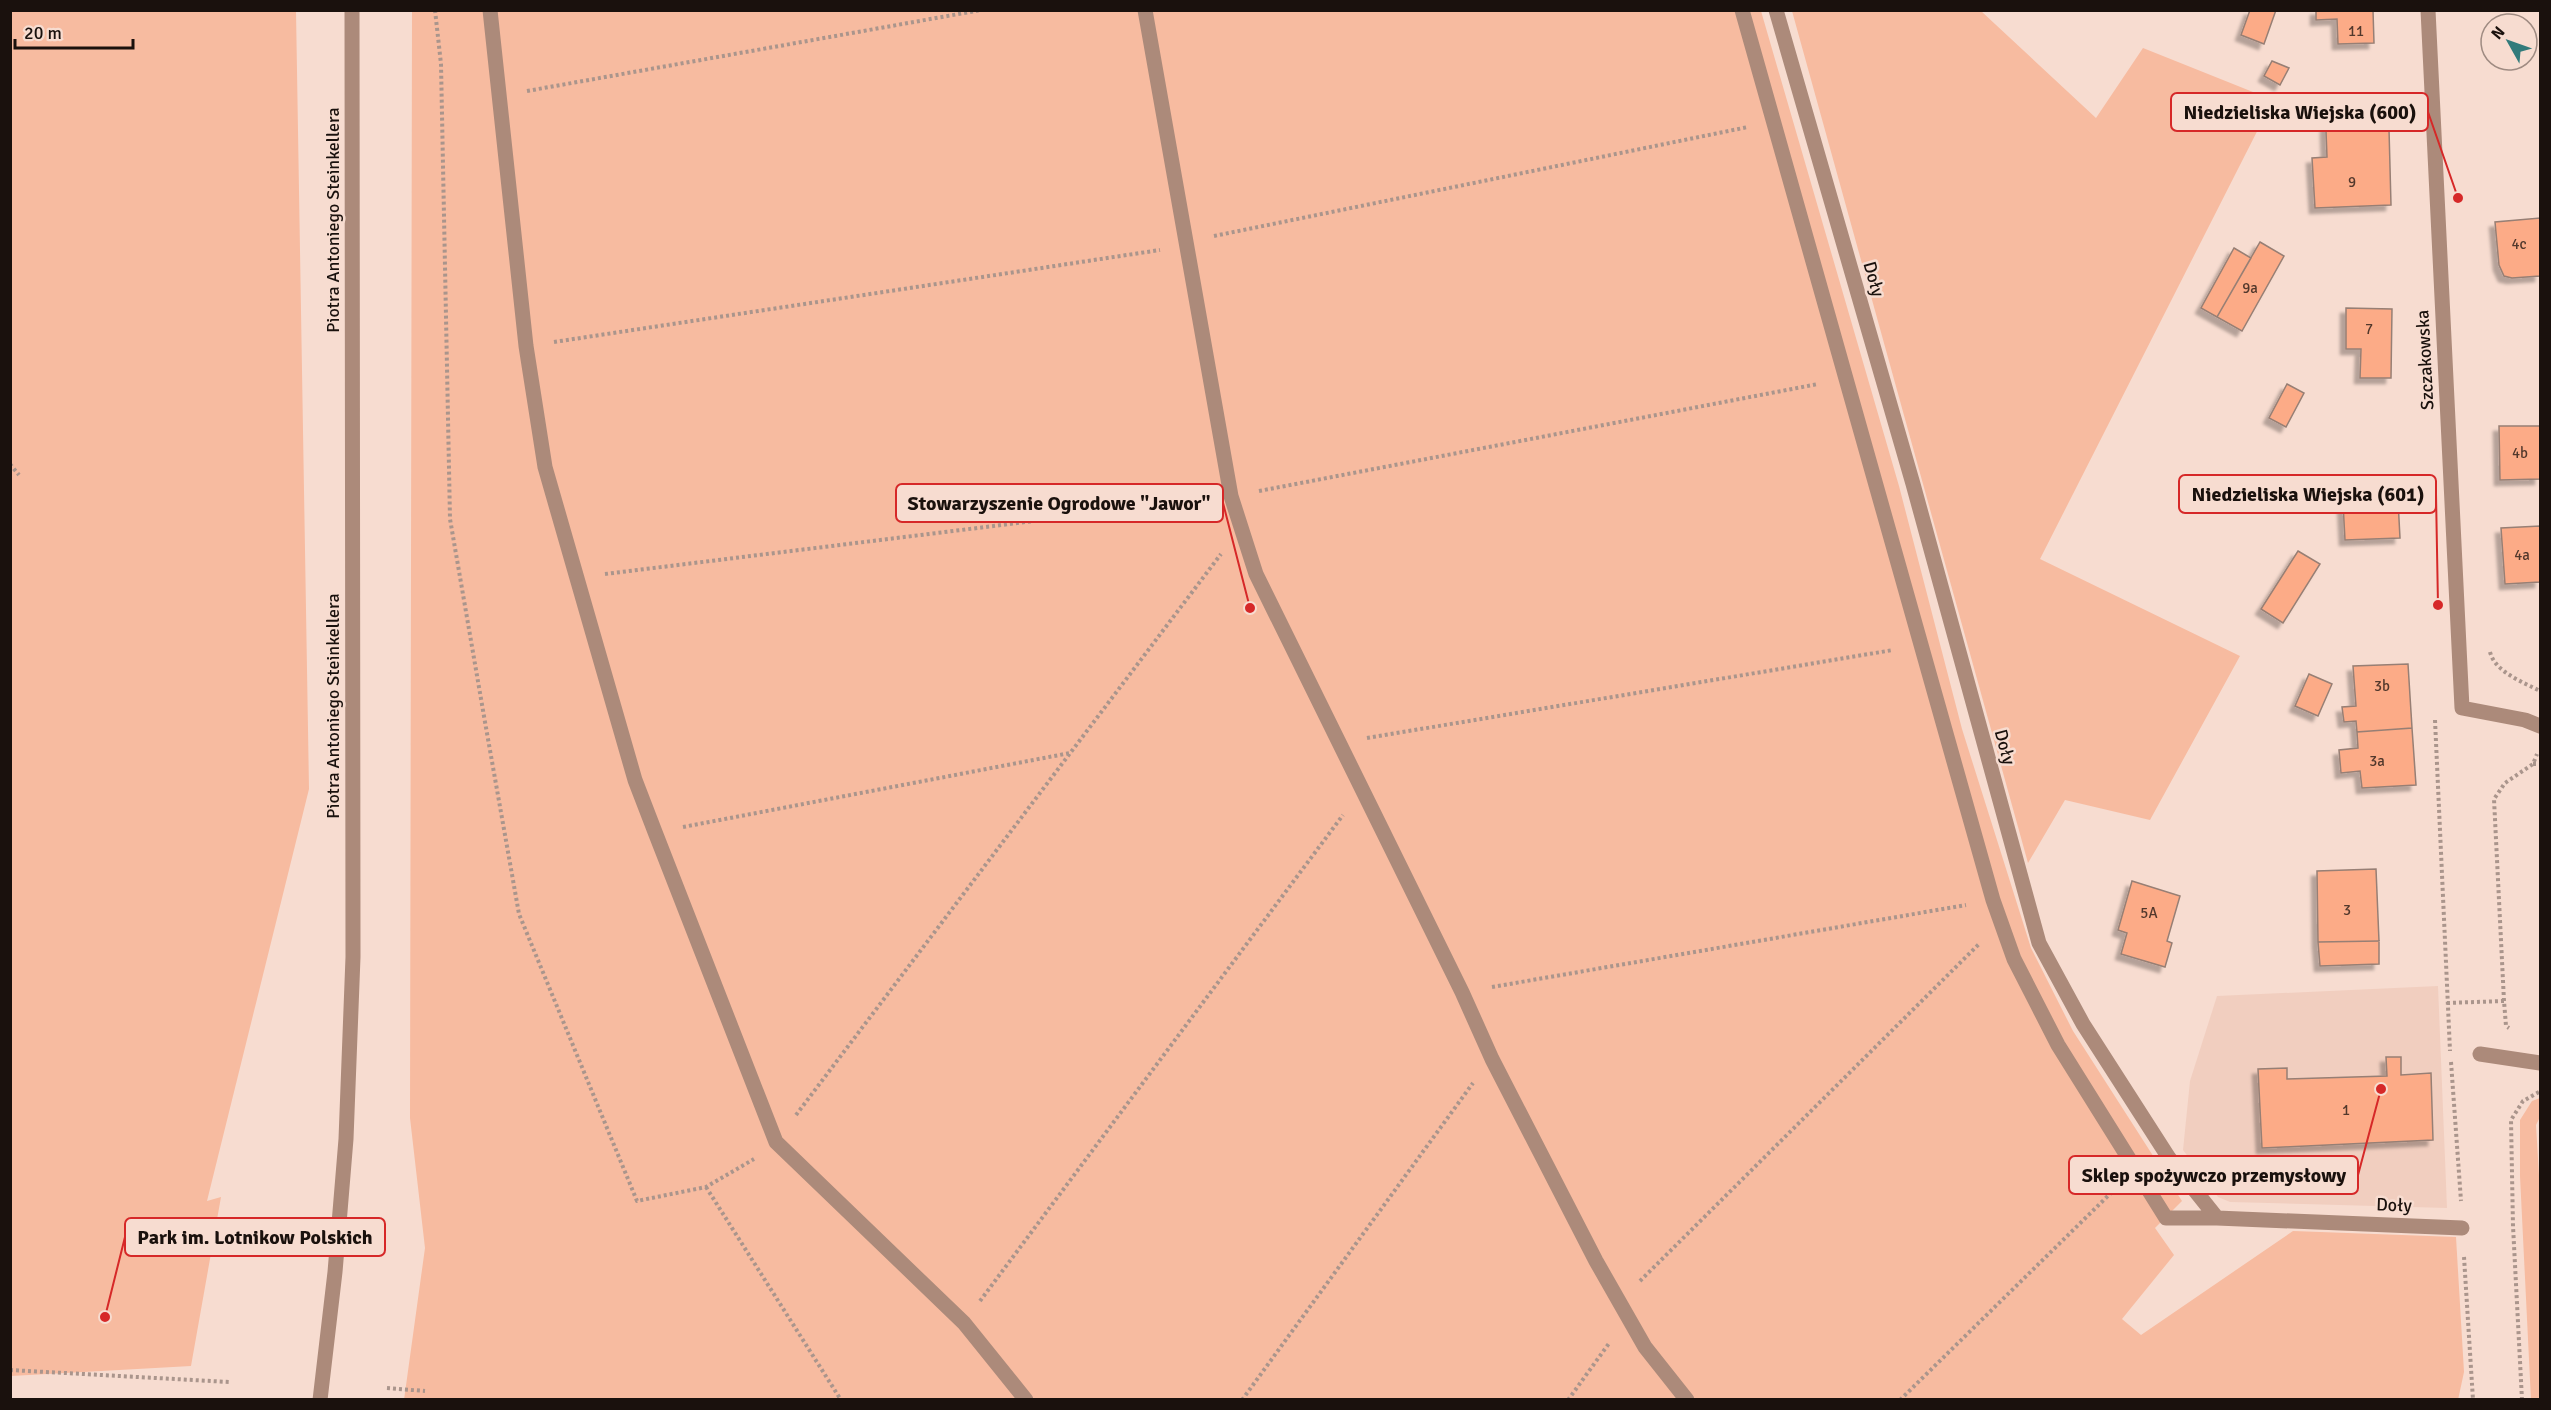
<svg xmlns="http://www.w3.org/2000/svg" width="2551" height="1410" viewBox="0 0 2551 1410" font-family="Signika,sans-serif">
<defs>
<filter id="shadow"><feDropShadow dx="-5.5" dy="5.5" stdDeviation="1.5" flood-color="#0004"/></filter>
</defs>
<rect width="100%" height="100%" fill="#f7dcd0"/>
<path fill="#f1cebf" d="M2438,986L2447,1208L2230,1202L2218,1197L2183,1150L2190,1081L2217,996Z"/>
<path fill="#f7bba0" d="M11,10L296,11L309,789L207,1201L221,1197L191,1366L11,1376Z
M412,10L1761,11L1899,486L1962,729L2031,948L2073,1031L2182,1201L2155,1228L2174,1255L2122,1319L2141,1335L2293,1231L2456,1237L2464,1372L2458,1400H404L425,1248L410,1118Z
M1792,11H1981L2096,118L2143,48L2273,100L2040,559L2240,656L2150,820L2065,800L2028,863Z
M2540,1098V1117L2536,1125L2540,1192V1399L2531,1400L2520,1176V1120L2532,1101Z"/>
<path fill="#fcab87" stroke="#977f74" stroke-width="1.5" filter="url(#shadow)" d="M2250,10H2276L2264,44L2241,35Z
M2316,10H2373L2374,43L2338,44L2337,19L2316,20Z
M2272,61L2289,68L2280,85L2264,76Z
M2388,110L2389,129L2326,131L2327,112Z
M2389,129L2391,205L2315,208L2312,158L2327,157L2326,131Z
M2540,218V276L2512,278L2504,276L2499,265L2495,222Z
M2260,242L2284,256L2242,331L2217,317Z
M2234,248L2251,258L2217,317L2201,308Z
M2346,308L2392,309L2391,378H2360L2361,349H2346Z
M2287,384L2304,393L2286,427L2269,418Z
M2499,426H2540V479L2500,480Z
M2397,481L2400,538L2345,540L2342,484Z
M2540,526V582L2505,584L2501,528Z
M2298,551L2320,564L2283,623L2261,609Z
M2408,664L2412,728L2357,732L2356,721L2344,722L2342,707L2356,706L2353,666Z
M2309,674L2332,684L2318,716L2295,706Z
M2412,728L2416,785L2362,788L2360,771L2341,773L2339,750L2358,748L2357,732Z
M2376,869L2379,941L2318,942L2317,871Z
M2132,881L2180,896L2167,941L2172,943L2165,967L2121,954L2127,933L2118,930Z
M2379,941V964L2320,966L2318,942Z
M2386,1057H2401V1075L2431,1073L2433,1140L2262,1148L2258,1069L2287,1068V1079L2387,1076Z"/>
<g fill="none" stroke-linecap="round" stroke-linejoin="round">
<path stroke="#aa958c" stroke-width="4" stroke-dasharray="3 3" stroke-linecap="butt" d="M435,10L441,64L450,519L485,722L519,914L637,1201L706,1187L754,1159
M527,91L981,10
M1214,236L1748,127
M554,342L1160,250
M10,464L19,475
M1259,491L1818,384
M605,574L1204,500
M2490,652C2495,672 2523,682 2540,691
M2435,720L2450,1051
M1367,738L1893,650
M2533,764H2540
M683,827L1070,753
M1492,987L1966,905
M2504,1001L2494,799L2505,783L2533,764L2537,754
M2447,1003L2504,1001L2506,1026L2509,1028
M2451,1062L2461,1201
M796,1115L1221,554
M706,1187L841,1400
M2464,1257L2473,1400
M1640,1281L1979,944
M980,1301L1343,815
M10,1370L229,1382
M387,1388L425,1391
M1242,1400L1473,1083
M1568,1400L1610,1342
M1900,1400L2115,1189
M2522,1400L2513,1226L2511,1120L2523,1101L2539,1092"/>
<path stroke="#ac8a7a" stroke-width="15" d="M490,10L526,346L545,467L635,780L655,832L776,1142L964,1323L1026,1400
M1145,10L1231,496L1256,574L1462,992L1492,1059L1596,1261L1645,1347L1687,1400
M1742,10L1993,900L2014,959L2058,1045L2166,1218H2217
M1776,10L1913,484L2039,943L2083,1024L2169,1158L2217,1218L2462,1228"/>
<path stroke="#ac8a7a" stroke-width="15" d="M2480,1054L2540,1063"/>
<path stroke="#ac8a7a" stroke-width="15" d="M2428,10L2462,708L2525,720L2540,726
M320,1400L335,1272L346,1139L353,957L352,10"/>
</g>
<g text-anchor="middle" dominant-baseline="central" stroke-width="5" stroke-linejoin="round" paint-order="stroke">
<g font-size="15" fill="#52382c">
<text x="2356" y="31">11</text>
<text x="2352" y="182">9</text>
<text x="2519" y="244">4c</text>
<text x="2250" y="288">9a</text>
<text x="2369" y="329">7</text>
<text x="2520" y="453">4b</text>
<text x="2522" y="555">4a</text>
<text x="2382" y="686">3b</text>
<text x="2377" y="761">3a</text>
<text x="2347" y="910">3</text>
<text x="2149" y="913">5A</text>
<text x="2346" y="1110">1</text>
</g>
<g font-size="18" fill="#1a110d" stroke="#f7dcd0">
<text transform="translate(333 220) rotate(-90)">Piotra Antoniego Steinkellera</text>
<text transform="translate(1874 279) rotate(74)">Doły</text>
<text transform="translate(2425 360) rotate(-93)">Szczakowska</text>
<text transform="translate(333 706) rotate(-90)">Piotra Antoniego Steinkellera</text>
<text transform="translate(2005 747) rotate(75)">Doły</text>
<text transform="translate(2394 1205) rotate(2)">Doły</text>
</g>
</g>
<path fill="none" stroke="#d62828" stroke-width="2" d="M2458 198L2428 112M2438 605L2436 494M1250 608L1223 503M2381 1089L2358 1175M105 1317L125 1237"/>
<g fill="#d62828" stroke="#f7dcd0" stroke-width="2">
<circle cx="2458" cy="198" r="6"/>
<circle cx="2438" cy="605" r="6"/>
<circle cx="1250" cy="608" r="6"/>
<circle cx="2381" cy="1089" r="6"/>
<circle cx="105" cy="1317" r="6"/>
</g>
<g fill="#f7dcd0" stroke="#d62828" stroke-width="2">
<rect x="2171" y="93" width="257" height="38" rx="6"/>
<rect x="2179" y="475" width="257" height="38" rx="6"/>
<rect x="896" y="484" width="327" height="38" rx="6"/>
<rect x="2069" y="1156" width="289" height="38" rx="6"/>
<rect x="125" y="1218" width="260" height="38" rx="6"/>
</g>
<g font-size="20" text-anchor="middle" font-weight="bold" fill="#1a110d">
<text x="2300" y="119">Niedzieliska Wiejska (600)</text>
<text x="2308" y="501">Niedzieliska Wiejska (601)</text>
<text x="1059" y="510">Stowarzyszenie Ogrodowe "Jawor"</text>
<text x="2214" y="1182">Sklep spożywczo przemysłowy</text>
<text x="255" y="1244">Park im. Lotnikow Polskich</text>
</g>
<rect width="2551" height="1410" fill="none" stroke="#1a110d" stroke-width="24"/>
<g transform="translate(2509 42) rotate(310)"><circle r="28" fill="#f7dcd0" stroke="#9f8b82" stroke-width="1.5"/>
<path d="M0-4.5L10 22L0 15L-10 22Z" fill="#327b7b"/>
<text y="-9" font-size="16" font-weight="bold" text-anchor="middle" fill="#1a110d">N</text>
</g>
<path d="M15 39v9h118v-9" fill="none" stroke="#1a110d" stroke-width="3"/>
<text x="24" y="39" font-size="18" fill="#1a110d" stroke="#f7dcd0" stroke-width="4.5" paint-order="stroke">20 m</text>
</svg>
